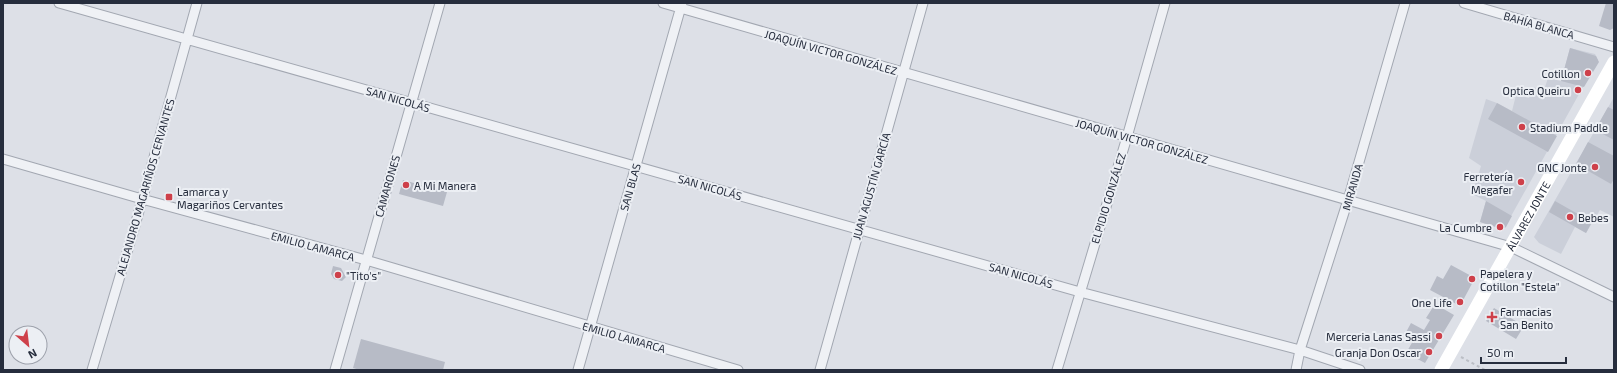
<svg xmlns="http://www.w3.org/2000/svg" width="1617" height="373" viewBox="0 0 1617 373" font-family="'Exo 2',sans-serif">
<rect width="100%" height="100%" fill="#dde0e7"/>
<path fill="#cbcfd9" d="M1570,48L1595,54L1598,60L1505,227L1501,229L1480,222L1486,201L1472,194L1481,166L1469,158L1486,99L1497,103L1512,111L1516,95L1529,98L1533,87L1544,90L1548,78L1561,81Z
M1614,97V217L1600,210L1586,233L1575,227L1561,254L1539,243L1534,237Z"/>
<path fill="#b7bbc6" d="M1606,3H1614V28L1610,30L1599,26Z
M1570,48L1596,56L1599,62L1584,87L1561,81Z
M1497,103L1557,136L1548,152L1488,119Z
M1608,107L1614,110V140L1595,130Z
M1588,142L1614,156V179L1611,184L1576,164Z
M403,180L447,192L443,206L399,194Z
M1486,201L1512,216L1506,227L1503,229L1480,222Z
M1555,201L1592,222L1586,233L1549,212Z
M1451,265L1475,278L1460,306L1430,290L1437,276L1443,279Z
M333,266L341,268L346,277L342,281L334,279L331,274Z
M1435,304L1454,315L1425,363L1406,353L1413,341L1404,336L1411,323L1424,330L1430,320L1426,318Z
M1494,308L1524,326L1516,339L1486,321Z
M361,339L445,362L443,370H360L353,368Z"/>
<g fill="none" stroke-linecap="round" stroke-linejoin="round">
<g stroke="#a2a7b1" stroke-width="11">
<path id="street" d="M59,3L1080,292L1300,350L1360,370
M663,3L1511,247L1614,297
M1464,3L1614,47
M3,159L142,199L366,260L738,370
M92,370L134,229L197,3
M335,370L440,3
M578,370L682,3
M820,370L923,3
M1057,370L1127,137L1165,3
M1296,370L1300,350L1348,200L1405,3"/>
</g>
<path stroke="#bbbec5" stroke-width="2" stroke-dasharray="3 3" stroke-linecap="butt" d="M1461,357L1485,370"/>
<use href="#street" stroke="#eff1f5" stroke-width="9"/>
<path stroke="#fff" stroke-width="13" id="s1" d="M1441,370L1614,62"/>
</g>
<g fill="#ce404a" stroke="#eceff4" stroke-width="1.5">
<circle cx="1588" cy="73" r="4"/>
<circle cx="1578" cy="90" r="4"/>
<circle cx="1522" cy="127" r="4"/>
<circle cx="1595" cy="167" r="4"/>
<circle cx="1521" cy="182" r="4"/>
<circle cx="406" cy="185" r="4"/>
<rect x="165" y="193" width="8" height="8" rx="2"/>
<circle cx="1570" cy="217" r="4"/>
<circle cx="1500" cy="227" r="4"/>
<circle cx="338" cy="275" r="4"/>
<circle cx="1472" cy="279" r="4"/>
<circle cx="1460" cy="302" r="4"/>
<path d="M1490 311h4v4h4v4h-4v4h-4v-4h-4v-4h4z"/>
<circle cx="1439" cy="336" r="4"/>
<circle cx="1429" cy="352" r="4"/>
</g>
<g text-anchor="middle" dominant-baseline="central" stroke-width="4" stroke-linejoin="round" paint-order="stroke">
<g font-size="11" fill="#262d3d" stroke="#eceff4">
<text transform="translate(1539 25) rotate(16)">BAHÍA BLANCA</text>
<text transform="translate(831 52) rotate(16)">JOAQUÍN VICTOR GONZÁLEZ</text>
<text transform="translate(398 99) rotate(16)">SAN NICOLÁS</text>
<text transform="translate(1142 141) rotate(16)">JOAQUÍN VICTOR GONZÁLEZ</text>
<text transform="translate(387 186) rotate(-74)">CAMARONES</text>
<text transform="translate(871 186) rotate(-74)">JUAN AGUSTÍN GARCÍA</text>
<text transform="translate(145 187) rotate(-74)">ALEJANDRO MAGARIÑOS CERVANTES</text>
<text transform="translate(630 187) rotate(-74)">SAN BLAS</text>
<text transform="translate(710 187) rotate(16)">SAN NICOLÁS</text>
<text transform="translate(1352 187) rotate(-74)">MIRANDA</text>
<text transform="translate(1108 198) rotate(-73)">ELPIDIO GONZÁLEZ</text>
<text stroke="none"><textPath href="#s1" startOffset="177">ÁLVAREZ JONTE</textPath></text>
<text transform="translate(313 246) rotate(15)">EMILIO LAMARCA</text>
<text transform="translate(1021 275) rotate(16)">SAN NICOLÁS</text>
<text transform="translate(624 337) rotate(16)">EMILIO LAMARCA</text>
</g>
<g font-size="11" fill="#262d3d" stroke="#eceff4" text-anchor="end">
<text x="1580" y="73">Cotillon</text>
<text x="1570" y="90">Optica Queiru</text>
<text x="1530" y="127" text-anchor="start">Stadium Paddle</text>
<text x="1587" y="167">GNC Jonte</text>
<text x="1513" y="176">Ferretería<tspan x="1513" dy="13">Megafer</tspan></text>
<text x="414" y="185" text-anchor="start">A Mi Manera</text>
<text x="177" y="191" text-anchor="start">Lamarca y<tspan x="177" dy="13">Magariños Cervantes</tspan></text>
<text x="1578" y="217" text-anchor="start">Bebes</text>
<text x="1492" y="227">La Cumbre</text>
<text x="1480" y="273" text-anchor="start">Papelera y<tspan x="1480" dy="13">Cotillon "Estela"</tspan></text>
<text x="346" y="275" text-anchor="start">"Tito's"</text>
<text x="1452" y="302">One Life</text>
<text x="1500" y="311" text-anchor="start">Farmacias<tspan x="1500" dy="13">San Benito</tspan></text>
<text x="1431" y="336">Merceria Lanas Sassi</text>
<text x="1421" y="352">Granja Don Oscar</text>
</g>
</g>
<rect width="1617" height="373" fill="none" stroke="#262d3d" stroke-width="8"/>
<g transform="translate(28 345) rotate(152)"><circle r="19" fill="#eceff4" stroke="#9da1ab"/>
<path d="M0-3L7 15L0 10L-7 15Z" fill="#ce404a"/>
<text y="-6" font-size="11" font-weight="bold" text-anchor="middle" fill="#262d3d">N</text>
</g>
<path d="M1481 357v6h85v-6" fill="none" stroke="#262d3d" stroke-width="2"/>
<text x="1487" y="357" font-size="12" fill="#262d3d" stroke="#eceff4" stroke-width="3" paint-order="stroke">50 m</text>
</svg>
